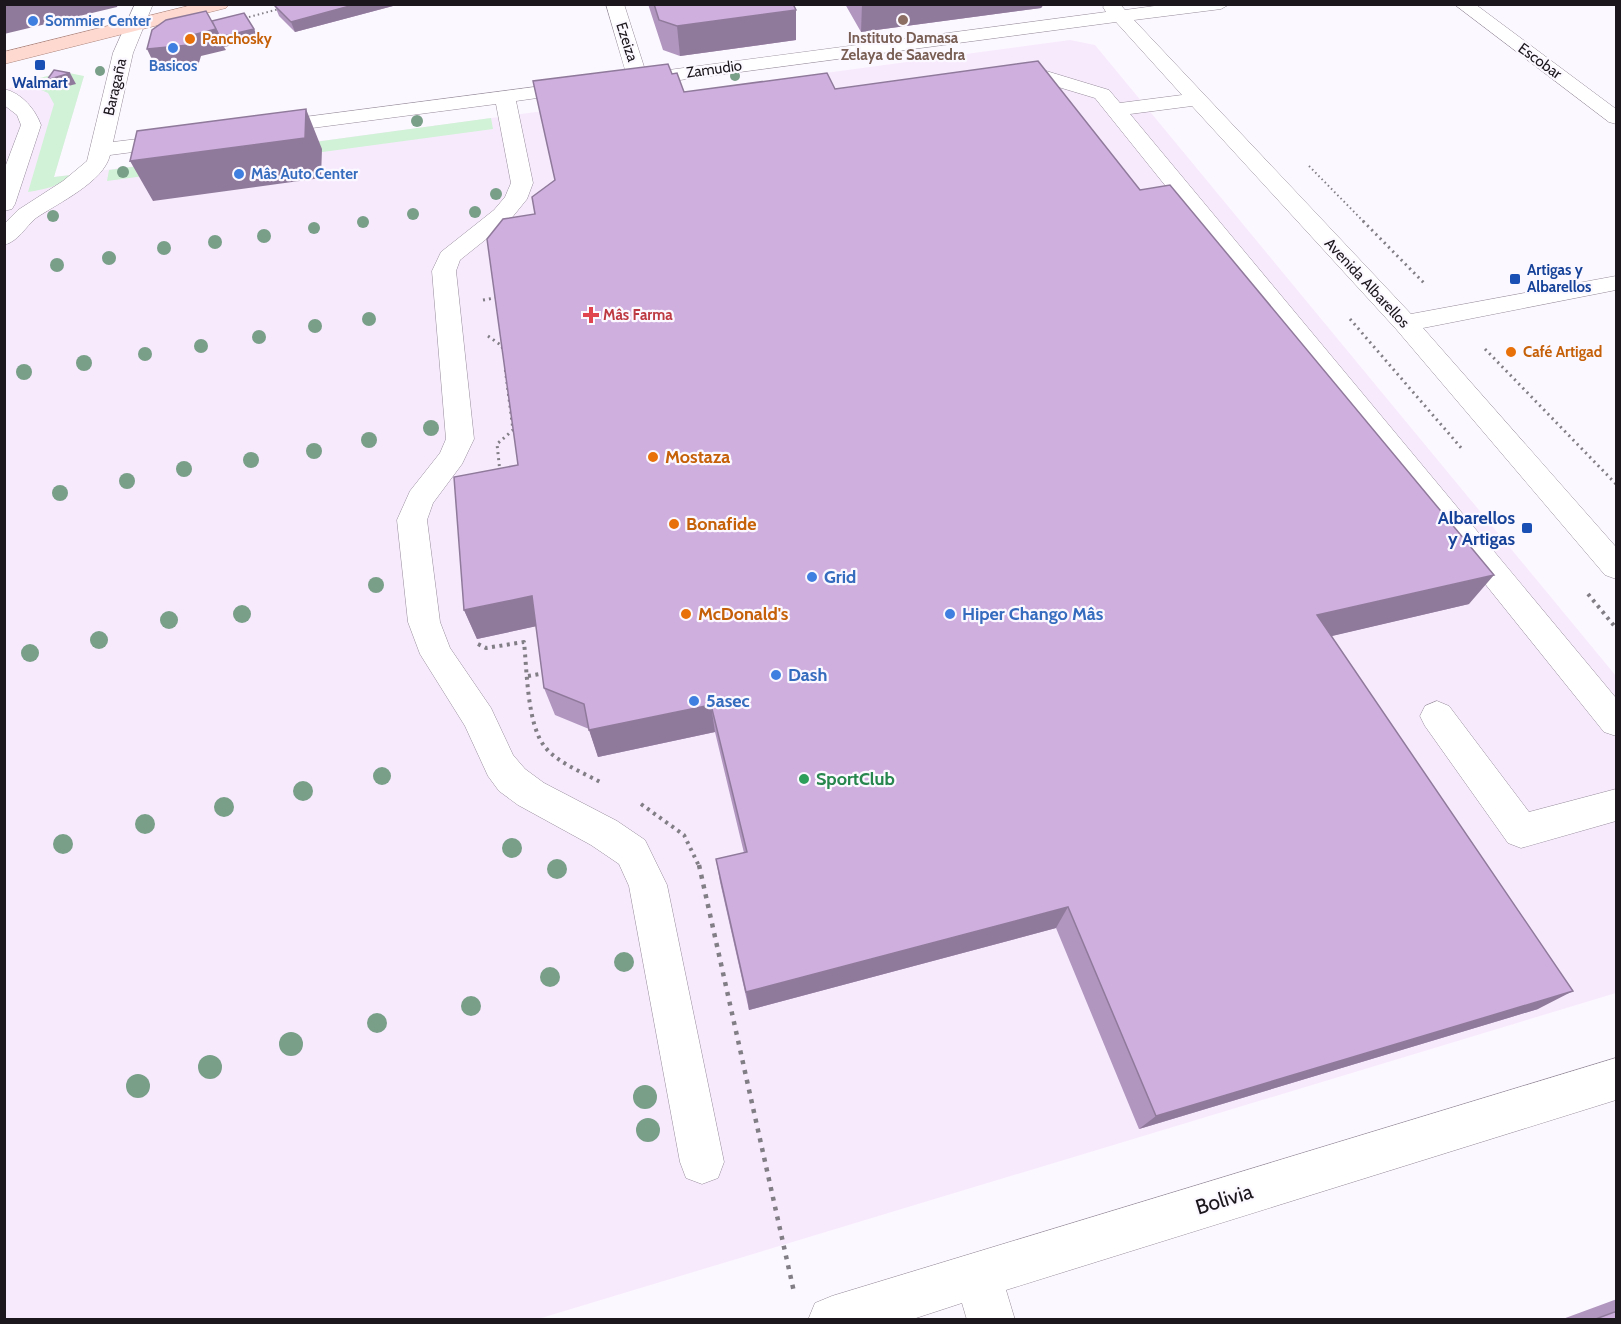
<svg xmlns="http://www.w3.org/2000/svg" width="1621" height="1324" viewBox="0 0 1621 1324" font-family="Cabin,sans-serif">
<rect width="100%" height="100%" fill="#fcf8ff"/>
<path fill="#f7eafd" d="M1070,40L1095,45L1616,676V993L538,1319L5,1320V90L23,82L84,76L54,177Z"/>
<path fill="#d1f2d6" d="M64,72L84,76L54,177L71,175C59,187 45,189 28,192L54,104L48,93L23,82Z
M491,118L493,129L107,181L109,170Z"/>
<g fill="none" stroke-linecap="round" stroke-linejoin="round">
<g stroke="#968c9b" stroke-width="1">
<path id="minor" d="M135,4H153L133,53L113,142L179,134L187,135L190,140L187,145L179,146L110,155C104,182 58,203 36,218C25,227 19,241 4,245V224L18,210L63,181L87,161L113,53Z
M606,4H624L646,73L1106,12L1103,7L1105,4H1120L1125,10L1169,4H1230L1221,9L1134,20L1411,314L1616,276V290L1423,328L1616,547V579L1605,575L1396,329L1192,106L1130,114L1616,698V736L1604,732L1095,98L1025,77L1007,80L1000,78L997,74L1000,70L1026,65L1033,67L1109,90L1120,103L1182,95L1116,22L635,86L628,84L625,80L627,77Z
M1454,4H1475L1616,109V124L1609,122Z
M580,81L587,83L590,87L587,91L516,101L533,183L527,199L510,220L460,260L456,271L474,439L462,464L433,503L427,520L440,622L450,648L491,708L513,755L525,769L544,783L617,821L645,840L667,885L724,1162L718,1178L702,1184L686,1178L680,1162L629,886L619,864L591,845L518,805L499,791L488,776L465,726L420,654L408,622L397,520L410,491L440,453L446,439L432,271L441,252L494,210L505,197L511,183L496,104L266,134L259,132L255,128L259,124L266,122Z
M4,89C22,93 35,109 41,125L15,204L12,209L4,211V170L21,125L17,115L4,105Z
M1437,701L1449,706L1529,812L1616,789V821L1521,848L1508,843L1425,726L1420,716L1425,706Z
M1616,1058V1100L1006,1290L1015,1320H967L962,1303L910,1320H808L815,1303L832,1296Z"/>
</g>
<g stroke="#ad847c" stroke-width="1">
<path id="major" d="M196,4H229L226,8L4,64V52Z"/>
</g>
<path stroke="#827e85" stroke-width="2" stroke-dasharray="1.5 3" stroke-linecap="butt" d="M249,17L279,9
M1309,166L1365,223"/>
<path stroke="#827e85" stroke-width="3" stroke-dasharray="2 4" stroke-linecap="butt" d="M1363,221L1424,283
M483,300L500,297
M1350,319L1463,450
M488,336L502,346L503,351
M1485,349L1616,484
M500,472L497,444L513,430L505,367"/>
<path stroke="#827e85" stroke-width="4" stroke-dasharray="3 4.5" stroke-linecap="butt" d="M1588,594L1616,628
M478,644L486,648L524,642C527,670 527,725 545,747C558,763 582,772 600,782
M528,676L545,673
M641,804L684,835L699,866"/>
<path stroke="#827e85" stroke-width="4.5" stroke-dasharray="4 6" stroke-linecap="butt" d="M699,865L794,1292"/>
<use href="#minor" fill="#fff" fill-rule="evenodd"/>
<use href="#major" fill="#fdd9cf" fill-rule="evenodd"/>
</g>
<g fill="#799f89">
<circle cx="100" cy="71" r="5"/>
<circle cx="735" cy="76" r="5"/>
<circle cx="417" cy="121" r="6"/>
<circle cx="123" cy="172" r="6"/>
<circle cx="496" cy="194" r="6"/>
<circle cx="475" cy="212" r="6"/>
<circle cx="413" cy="214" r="6"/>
<circle cx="53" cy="216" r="6"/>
<circle cx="363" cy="222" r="6"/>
<circle cx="314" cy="228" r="6"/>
<circle cx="264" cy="236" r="7"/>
<circle cx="215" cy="242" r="7"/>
<circle cx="164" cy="248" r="7"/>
<circle cx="109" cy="258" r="7"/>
<circle cx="57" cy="265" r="7"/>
<circle cx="369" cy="319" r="7"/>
<circle cx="315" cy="326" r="7"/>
<circle cx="259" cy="337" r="7"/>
<circle cx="201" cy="346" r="7"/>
<circle cx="145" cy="354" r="7"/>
<circle cx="84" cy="363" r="8"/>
<circle cx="24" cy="372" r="8"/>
<circle cx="431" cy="428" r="8"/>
<circle cx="369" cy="440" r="8"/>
<circle cx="314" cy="451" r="8"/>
<circle cx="251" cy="460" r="8"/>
<circle cx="184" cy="469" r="8"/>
<circle cx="127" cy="481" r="8"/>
<circle cx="60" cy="493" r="8"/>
<circle cx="376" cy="585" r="8"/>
<circle cx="242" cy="614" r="9"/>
<circle cx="169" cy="620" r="9"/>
<circle cx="99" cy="640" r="9"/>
<circle cx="30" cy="653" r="9"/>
<circle cx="382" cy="776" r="9"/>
<circle cx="303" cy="791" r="10"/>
<circle cx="224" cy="807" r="10"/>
<circle cx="145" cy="824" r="10"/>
<circle cx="63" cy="844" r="10"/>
<circle cx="512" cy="848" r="10"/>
<circle cx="557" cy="869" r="10"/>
<circle cx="624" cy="962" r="10"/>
<circle cx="550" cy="977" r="10"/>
<circle cx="471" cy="1006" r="10"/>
<circle cx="377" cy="1023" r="10"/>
<circle cx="291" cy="1044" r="12"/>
<circle cx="210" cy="1067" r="12"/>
<circle cx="138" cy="1086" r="12"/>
<circle cx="645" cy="1097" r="12"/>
<circle cx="648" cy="1130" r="12"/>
</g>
<path fill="#b196bf" d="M279,4H392L393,6L295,32L279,16L275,6Z
M648,4H793L796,40L680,56L663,50Z
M845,4H1044L1041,8L861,32Z
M672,74L684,92L835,89L1469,604L1331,636L1538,1009L1139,1129L1056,928L749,1010L720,882L716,859L744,853L715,732L598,757L589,729L555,715L544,688L536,626L477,639L464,610L518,465L535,214L555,180L533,81Z
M1617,1299V1320H1560Z"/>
<path fill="#907a9b" d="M4,4H118L117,7L4,34Z
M357,4H392L393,6L295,32L291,22Z
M862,4H1044L1041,8L861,32Z
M796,10V40L680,56L677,26Z
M216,29H254L259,39L224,47L226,50L201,56L198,66L157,70L147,49L192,35Z
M70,73L76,84L53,90L47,80Z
M306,109L322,149L321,178L153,201L130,161Z
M1494,575L1469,604L1298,644L1317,615Z
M532,596L542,625L477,639L464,610Z
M711,705L715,732L598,757L589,730Z
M1068,907L1056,928L749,1010L746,992Z
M1573,991L1538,1009L1139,1129L1156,1116Z"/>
<path fill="#ceafde" stroke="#907a9b" stroke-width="1.5" d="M279,4H357L291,22L275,6Z
M654,4H793L796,10L677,26L659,20Z
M206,11L216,29L192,35L189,45L147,49L152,30L166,20Z
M244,13L254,29L220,37L212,21Z
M1038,61L1140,190L1170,185L1494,575L1317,615L1573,991L1156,1116L1068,907L746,992L716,859L747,852L711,705L589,730L584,704L544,688L532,596L464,610L454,477L518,465L487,239L503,219L535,214L532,197L555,180L533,81L668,64L672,74L677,73L684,92L827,73L835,89Z
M54,70L70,73L47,80Z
M306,109L305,138L130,161L137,131Z
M1617,1311V1320H1593Z"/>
<circle fill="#8d6e63" stroke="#fcf8ff" stroke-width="2" cx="903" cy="20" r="6"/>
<g fill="#3f7fe0" stroke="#fcf8ff" stroke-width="2">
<circle cx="33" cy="21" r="6"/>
<circle cx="173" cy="48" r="6"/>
<circle cx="239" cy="174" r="6"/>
<circle cx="812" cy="577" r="6"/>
<circle cx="950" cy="614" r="6"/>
<circle cx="776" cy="675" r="6"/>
<circle cx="694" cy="701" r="6"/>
</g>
<g fill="#e8710a" stroke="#fcf8ff" stroke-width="2">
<circle cx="190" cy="39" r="6"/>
<circle cx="1511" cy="352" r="6"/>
<circle cx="653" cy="457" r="6"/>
<circle cx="674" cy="524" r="6"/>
<circle cx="686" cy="614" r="6"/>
</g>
<g fill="#1a4fb4" stroke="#fcf8ff" stroke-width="2">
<rect x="34" y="59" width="12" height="12" rx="3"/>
<rect x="1509" y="273" width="12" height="12" rx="3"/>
<rect x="1521" y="522" width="12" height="12" rx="3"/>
</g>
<path fill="#e0444e" stroke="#fcf8ff" stroke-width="2" d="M588 306h6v6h6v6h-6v6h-6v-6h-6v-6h6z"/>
<circle fill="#2e9e5b" stroke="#fcf8ff" stroke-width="2" cx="804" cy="779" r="6"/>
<g text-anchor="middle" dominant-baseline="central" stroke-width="4.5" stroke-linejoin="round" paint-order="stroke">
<g font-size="15" font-weight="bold" fill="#366cbe" stroke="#fcf8ff" text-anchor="start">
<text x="45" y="21">Sommier Center</text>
<text x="173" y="66" text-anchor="middle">Basicos</text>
<text x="251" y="174">Mâs Auto Center</text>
</g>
<g font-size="15" font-weight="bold" fill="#785e54" stroke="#fcf8ff">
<text x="903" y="38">Instituto Damasa<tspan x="903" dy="17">Zelaya de Saavedra</tspan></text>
</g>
<g font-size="15" font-weight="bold" fill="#c56008" stroke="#fcf8ff" text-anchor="start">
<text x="202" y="39">Panchosky</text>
<text x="1523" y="352">Café Artigad</text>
</g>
<g font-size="15" fill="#1b171d" stroke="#fcf8ff">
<text transform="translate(627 42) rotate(72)">Ezeiza</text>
<text transform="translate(1540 61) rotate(36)">Escobar</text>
<text transform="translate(714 69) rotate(-8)">Zamudio</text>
<text transform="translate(115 87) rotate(-77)">Baragaña</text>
<text transform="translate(1367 283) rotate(47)">Avenida Albarellos</text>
</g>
<g font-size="15" font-weight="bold" fill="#164399" stroke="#fcf8ff">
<text x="40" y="83">Walmart</text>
<text x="1527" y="270" text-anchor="start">Artigas y<tspan x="1527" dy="17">Albarellos</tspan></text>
</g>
<g font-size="15" font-weight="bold" fill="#be3a42" stroke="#fcf8ff" text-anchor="start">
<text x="603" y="315">Mâs Farma</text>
</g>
<g font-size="18" font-weight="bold" fill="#c56008" stroke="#fcf8ff" text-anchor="start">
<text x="665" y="457">Mostaza</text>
<text x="686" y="524">Bonafide</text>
<text x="698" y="614">McDonald's</text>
</g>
<g font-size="18" font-weight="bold" fill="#164399" stroke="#fcf8ff" text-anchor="end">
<text x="1515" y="518">Albarellos<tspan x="1515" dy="21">y Artigas</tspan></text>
</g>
<g font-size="18" font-weight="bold" fill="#366cbe" stroke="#fcf8ff" text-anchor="start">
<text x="824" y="577">Grid</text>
<text x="962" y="614">Hiper Chango Mâs</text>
<text x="788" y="675">Dash</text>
<text x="706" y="701">5asec</text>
</g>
<g font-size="18" font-weight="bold" fill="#27864d" stroke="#fcf8ff" text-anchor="start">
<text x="816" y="779">SportClub</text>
</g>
<g font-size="21" fill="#1b171d" stroke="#fcf8ff">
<text transform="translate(1224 1199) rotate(-17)">Bolivia</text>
</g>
</g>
<rect width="1621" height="1324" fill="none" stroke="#1b171d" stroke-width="12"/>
</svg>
